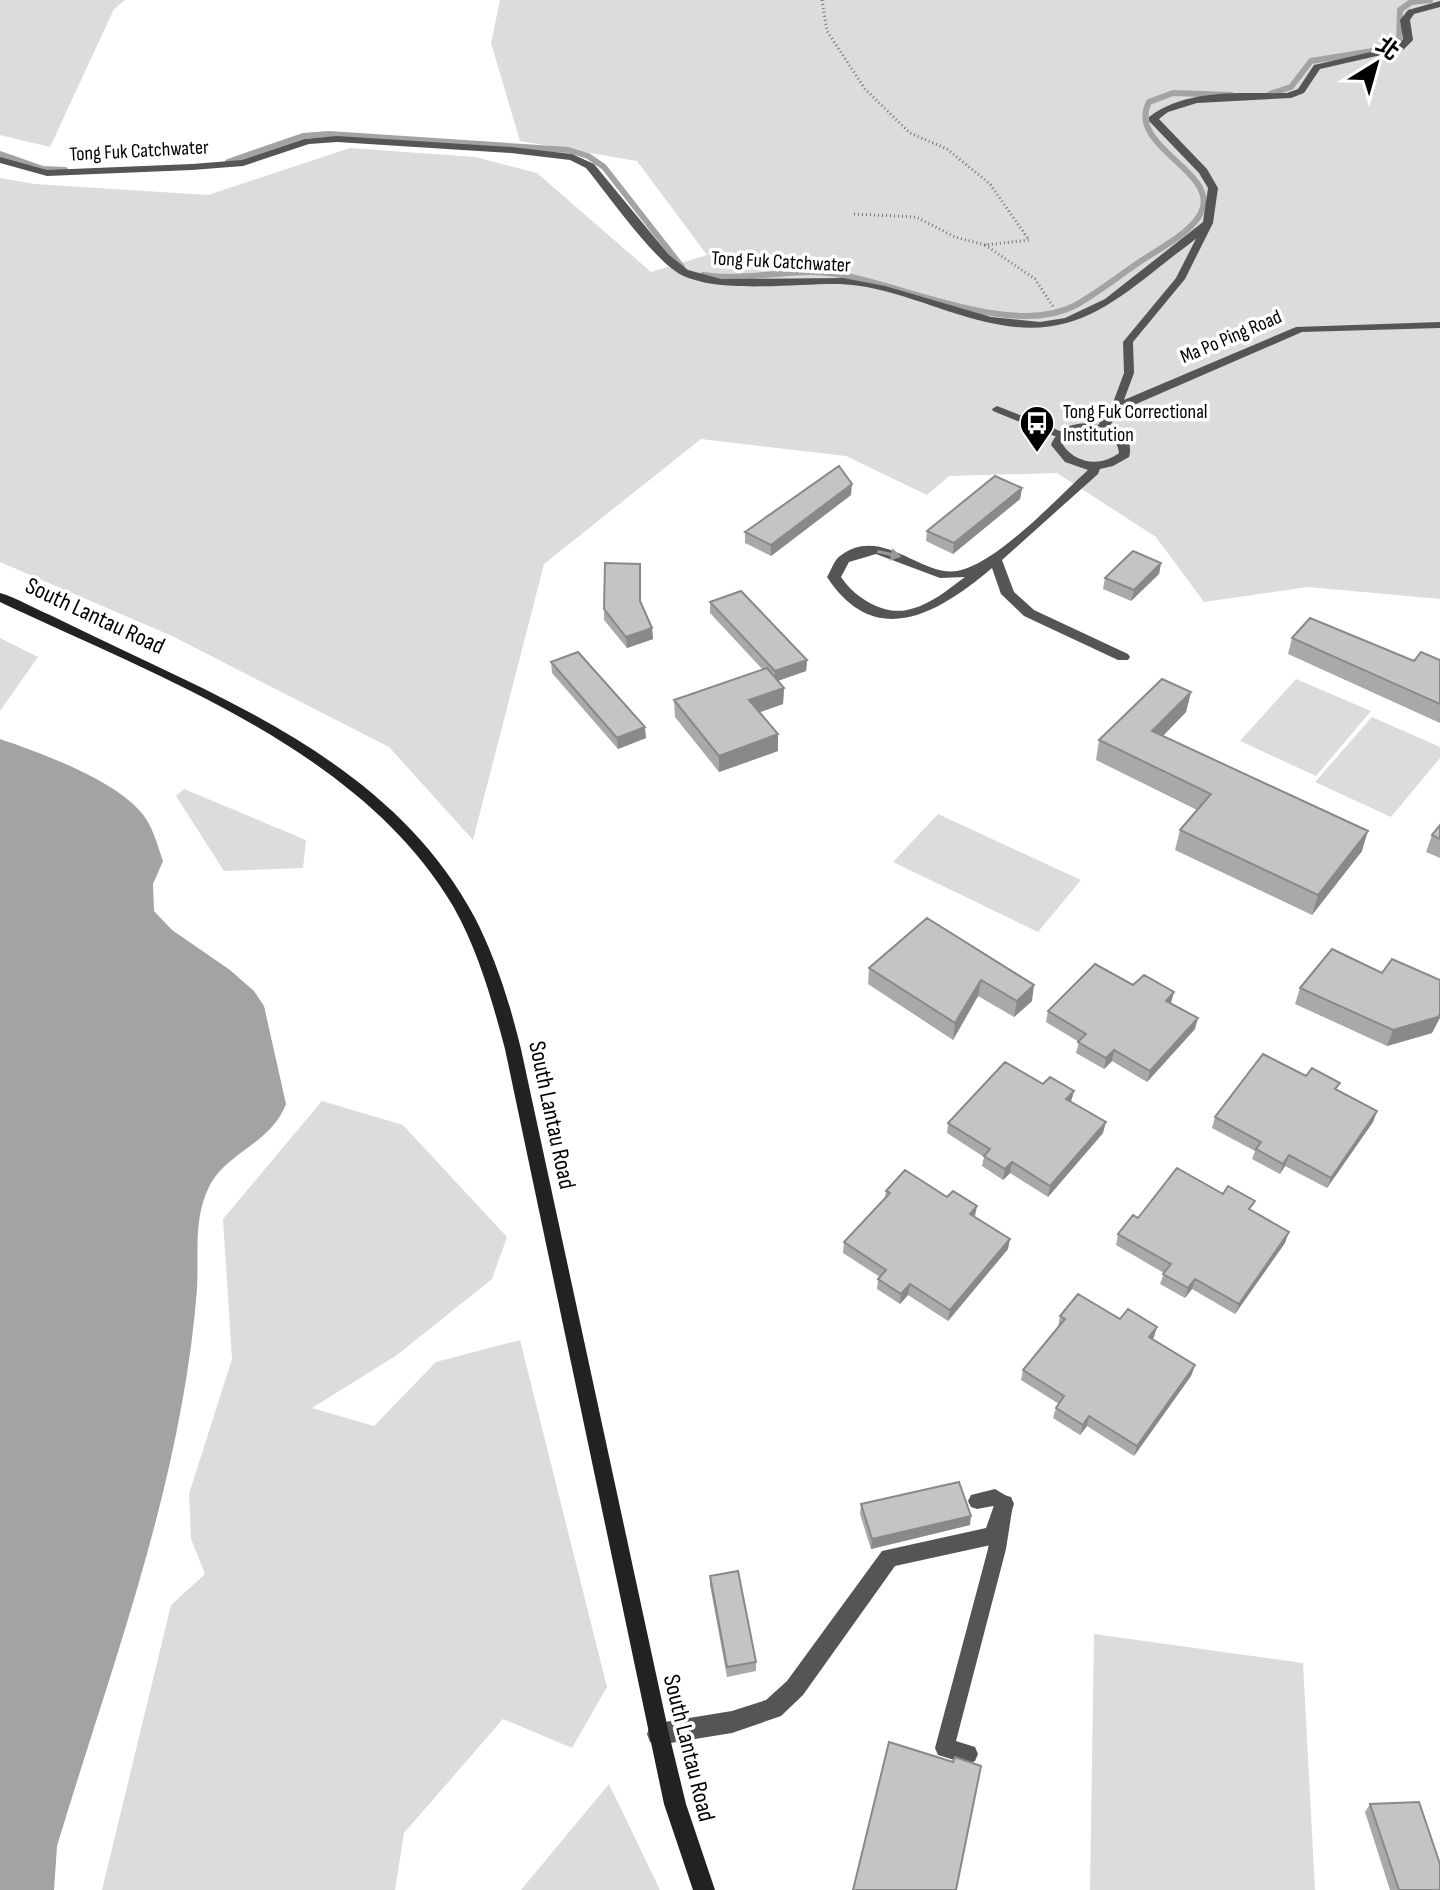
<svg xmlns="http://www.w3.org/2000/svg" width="1440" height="1890" viewBox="0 0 1440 1890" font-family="'Sofia Sans Condensed','Noto Sans TC',sans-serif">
<rect width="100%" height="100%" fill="#fff"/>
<path fill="#dcdcdc" d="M0,0H125L114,9L50,147L0,135Z
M500,0H1440V599L1308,587L1204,602L1156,537L1057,473L949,476L927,495L846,456L701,439L544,564L473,840L389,747L172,636L0,562V178L34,184L208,195L350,148L475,157L537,173L651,272L707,255L637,161L520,141L491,43Z
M0,638L38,657L0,711Z
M1296,679L1371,711L1316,776L1240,741Z
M1372,717L1440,747V758L1391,817L1315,782Z
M184,789L306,840L303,868L224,871L176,796Z
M938,814L1081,880L1038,932L893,862Z
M322,1101L403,1125L507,1237L492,1279L397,1355L312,1408L374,1426L436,1362L520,1340L607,1687L572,1748L503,1719L404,1833L395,1890H102L171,1605L205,1574L191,1539L189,1494L232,1359L223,1219Z
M1094,1634L1303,1663L1315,1890H1090Z
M609,1784L660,1890H521Z"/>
<path fill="#a3a3a3" d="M0,739C41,753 110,778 139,810C152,823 157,844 163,861L153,884L154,911L172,930L230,970L254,991L264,1006L286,1104C271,1144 226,1152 209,1187C193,1219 199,1254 197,1289C194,1327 189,1365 182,1403C155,1554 101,1700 57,1846L54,1890H0Z"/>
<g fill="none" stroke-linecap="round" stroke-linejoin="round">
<path stroke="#a3a3a3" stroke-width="6" d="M1270,94L1291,87L1311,61L1379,50L1399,41L1400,10L1411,2L1430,0
M0,154L43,169L65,170
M228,162L303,136L329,134L568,150L588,156L604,167L682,267
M703,275C748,282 792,267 836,274C901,284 1012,338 1074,306C1098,293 1121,274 1144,259C1162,247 1198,229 1203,207C1212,169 1127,145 1149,102L1173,93L1231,95"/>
<path stroke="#777" stroke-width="3" stroke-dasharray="1 3" stroke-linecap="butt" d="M822,0L827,31L865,89L910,133L947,149L990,184L1029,240L985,245L1035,279L1054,308
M854,214L916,217L955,237L985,245"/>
<path fill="#555" fill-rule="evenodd" d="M1205,221L1213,223L1185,279L1133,342L1134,373L1121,408L1120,410H1112L1111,408L1124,373L1123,342L1176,278Z
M997,406L1065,433L1066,435L1065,437H1057L993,411L992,409Z
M995,1489L1010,1498L1013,1504L1006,1549L956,1741L975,1747L978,1754L975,1761L968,1764L938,1755L935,1748L988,1549L995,1507L993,1506L977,1509L971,1507L968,1501L971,1495Z"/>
<path fill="#555" fill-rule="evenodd" d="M1440,1V7L1414,14L1410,20L1413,40L1403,50L1320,69L1304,93L1291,98L1197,103L1168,112L1159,119L1207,169L1218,188L1213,223C1198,239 1179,251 1162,265C1104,311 1065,341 986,322C938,311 890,286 840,284C796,283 715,295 678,273C650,255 609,196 586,168L570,160L511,153L337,142L309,144L243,166L192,170L47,176L0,163V157L47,170L192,164L242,160L304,139L337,136L511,147L572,154L594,164L669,255L688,270L721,279L843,278L885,286L991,317L1040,322L1065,318L1105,299L1203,222L1208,188L1199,173L1149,121V117C1187,88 1242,94 1287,93L1298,89L1314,65L1397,46L1403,39L1400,20L1408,10Z
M1440,322V328L1302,332L1120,411L1109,427C1122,432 1134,441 1129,457L1113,466L1100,469L1098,474L1002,560L1014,592L1034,610L1128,654L1130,657L1128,660H1118L1024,616L1001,594L992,568C940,612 876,652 827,577C831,571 834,560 840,556C881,524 921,577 957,571C997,564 1057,498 1088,470L1065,462L1051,445C1059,425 1078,421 1098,425L1112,405L1296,327ZM1079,431C1097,430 1117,433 1119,453C1101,467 1076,464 1063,445L1069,435ZM876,554L940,578L965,577C949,589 931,604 911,609C885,617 855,598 841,577L849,562Z
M1004,1495L1011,1497L1014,1504L1000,1543L895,1566L803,1695L781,1716L732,1733L658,1745L650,1742L647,1734L650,1726L658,1723L732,1711L766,1700L787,1681L882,1551L986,1528L997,1497Z"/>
<path fill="#222" fill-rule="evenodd" d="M0,593C17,598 33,608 50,615C82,631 115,646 148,662C276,722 406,788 475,918C496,959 510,1004 521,1049L669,1734L686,1804L715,1890H693L664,1804L505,1049C492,1000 478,950 453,906C360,749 158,677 0,602Z"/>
</g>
<path fill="#a9a9a9" d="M1022,488L1020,499L953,554L926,541L927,531Z
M851,495L771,556L745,543V532Z
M1161,563L1159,574L1131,601L1103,589L1105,578Z
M640,602L652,628L653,639L627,648L604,620V609Z
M710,602L807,660L806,671L778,681L784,688L783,704L760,712L778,734V751L719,772L675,717L674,700L763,670L710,613Z
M1292,638L1414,661L1440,660V723L1288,654Z
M551,662L646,738L618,749L552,673Z
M1191,692L1186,712L1163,736L1362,851L1312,915L1175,850L1180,830L1197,810L1096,760L1099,740Z
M1440,825V858L1426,852L1432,835Z
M927,918L1032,1001L1014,1017L978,996L953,1040L868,984L869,968Z
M1382,973L1432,1033L1387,1046L1295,1004L1300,988Z
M1133,985L1171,1003L1195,1029L1147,1082L1112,1061L1104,1069L1076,1053L1079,1042L1046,1022L1048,1011Z
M1306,1076L1338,1090L1377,1111L1373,1122L1327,1188L1285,1166L1280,1174L1252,1159L1255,1151L1212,1128L1215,1117Z
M1071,1102L1103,1133L1048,1197L1010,1173L1003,1180L982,1166L984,1157L947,1133L948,1123Z
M886,1191L975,1217L1008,1249L948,1321L908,1295L900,1304L877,1289L878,1279L880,1277L843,1253L844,1242L885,1198Z
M1252,1211L1285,1243L1235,1314L1192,1289L1185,1298L1160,1284L1164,1273L1116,1245L1118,1234L1138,1218Z
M1060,1316L1120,1319L1157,1327L1152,1339L1195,1365L1191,1376L1134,1456L1087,1426L1080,1435L1053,1418L1056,1408L1059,1404L1021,1380L1023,1370L1058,1327Z
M861,1504L970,1525L871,1549L860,1514Z
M710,1576L756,1662V1671L727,1677L710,1585Z
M1370,1804L1440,1890H1390L1365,1812Z"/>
<path fill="#898989" d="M852,484L851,495L771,556V545Z
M1022,488L1020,499L953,554L954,543Z
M1161,563L1159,574L1131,601L1134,590Z
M652,628L653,639L627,648L626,637Z
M807,660L806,671L774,682L775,671Z
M784,688L783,704L749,716V700Z
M1191,692L1186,712L1148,751L1152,731Z
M645,727L646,738L618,749L617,738Z
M778,734V751L719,772V756Z
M1368,831L1362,851L1312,915L1318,895Z
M981,980L978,996L953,1040L955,1023Z
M1034,985L1032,1001L1014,1017L1017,1001Z
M1174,992L1171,1003L1164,1012L1166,1001Z
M1440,1014V1018L1432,1033L1387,1046L1393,1030Z
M1198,1018L1195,1029L1147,1082L1150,1071Z
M1114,1050L1112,1061L1104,1069L1106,1058Z
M1074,1091L1071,1102L1063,1110L1066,1099Z
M1377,1111L1373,1122L1327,1188L1331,1178Z
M1106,1122L1103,1133L1048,1197L1050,1186Z
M1289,1155L1285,1166L1280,1174L1283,1164Z
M1012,1162L1010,1173L1003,1180L1005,1169Z
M977,1206L975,1216L970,1214Z
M1289,1232L1285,1243L1235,1314L1239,1304Z
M1010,1239L1008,1249L948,1321L950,1310Z
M1195,1279L1192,1289L1185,1298L1188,1288Z
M910,1284L908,1295L900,1304L901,1294Z
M1157,1327L1154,1337L1146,1348L1149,1337Z
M1195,1365L1191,1376L1134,1456L1137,1446Z
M1089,1416L1087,1426L1080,1435L1083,1425Z
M971,1516L970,1525L871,1549L872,1539Z"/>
<path fill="#c4c4c4" stroke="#898989" stroke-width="2" d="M839,466L852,484L771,545L745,532Z
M995,476L1022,488L954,543L927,531Z
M1133,551L1161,563L1134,590L1105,578Z
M605,563L640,564V601L652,628L626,637L604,609Z
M741,591L807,660L775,671L710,602Z
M1310,618L1414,661L1421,652L1440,660V704L1292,638Z
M578,652L645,727L617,738L551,662Z
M767,668L784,688L749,700L778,734L719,756L674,700Z
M1162,679L1191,692L1152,731L1368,831L1318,895L1180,830L1211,794L1099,740Z
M1440,825V839L1432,835Z
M927,918L1034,985L1017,1001L981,980L955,1023L869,968Z
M1332,949L1382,973L1392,959L1440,980V1014L1438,1017L1393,1030L1300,988Z
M1095,964L1133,985L1144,975L1174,992L1166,1001L1198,1018L1150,1071L1114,1050L1106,1058L1078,1042L1086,1034L1048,1011Z
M1263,1054L1306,1076L1312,1068L1340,1083L1335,1089L1377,1111L1331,1178L1289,1155L1283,1164L1256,1149L1261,1142L1215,1117Z
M1005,1062L1043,1084L1050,1077L1074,1091L1066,1099L1106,1122L1050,1186L1012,1162L1005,1169L984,1156L990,1149L948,1123Z
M1177,1168L1223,1194L1228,1186L1255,1201L1249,1209L1289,1232L1239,1304L1195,1279L1188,1288L1163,1274L1171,1264L1118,1234L1133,1215L1138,1218Z
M905,1170L947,1197L953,1191L977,1206L970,1214L1010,1239L950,1310L910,1284L901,1294L878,1279L886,1270L844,1242L890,1193L886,1191Z
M1078,1294L1120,1319L1128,1309L1157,1327L1149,1337L1195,1365L1137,1446L1089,1416L1083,1425L1056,1408L1064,1396L1023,1370L1065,1319L1060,1316Z
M959,1482L971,1516L872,1539L861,1504Z
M738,1571L756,1662L727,1667L710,1576Z
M889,1742L953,1762L955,1757L981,1766L956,1890H853Z
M1419,1802L1440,1864V1890H1399L1370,1804Z"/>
<defs><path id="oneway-solid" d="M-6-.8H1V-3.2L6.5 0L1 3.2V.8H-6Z" transform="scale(2)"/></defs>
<use fill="#999" href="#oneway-solid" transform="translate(889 554) rotate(12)"/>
<defs>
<g id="bus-pin" transform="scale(1.8)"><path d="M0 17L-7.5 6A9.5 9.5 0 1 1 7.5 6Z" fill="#000" stroke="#fff"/><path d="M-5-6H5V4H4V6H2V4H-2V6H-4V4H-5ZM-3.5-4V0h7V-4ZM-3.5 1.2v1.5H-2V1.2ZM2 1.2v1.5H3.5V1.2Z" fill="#fff"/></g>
</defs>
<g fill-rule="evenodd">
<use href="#bus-pin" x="1037" y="423"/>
</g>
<g text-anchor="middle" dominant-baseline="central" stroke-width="7" stroke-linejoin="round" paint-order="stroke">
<g font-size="20" fill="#000" stroke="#fff">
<text transform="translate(139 151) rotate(-3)">Tong Fuk Catchwater</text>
<text transform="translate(781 262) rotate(3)">Tong Fuk Catchwater</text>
<text transform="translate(1231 337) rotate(-23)">Ma Po Ping Road</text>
</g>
<g font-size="20" fill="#000" stroke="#fff" text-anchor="start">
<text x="1063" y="412">Tong Fuk Correctional<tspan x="1063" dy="23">Institution</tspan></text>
</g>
<g font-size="24" fill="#000" stroke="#fff">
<text transform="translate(95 616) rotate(25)">South Lantau Road</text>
<text transform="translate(552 1115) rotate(78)">South Lantau Road</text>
<text transform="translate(689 1748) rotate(76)">South Lantau Road</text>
</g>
</g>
<g transform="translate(1376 64) rotate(37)" stroke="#ffffff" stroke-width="6" paint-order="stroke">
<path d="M0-6L14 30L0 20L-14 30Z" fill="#000000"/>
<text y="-12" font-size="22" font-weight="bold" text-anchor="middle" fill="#000000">北</text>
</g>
</svg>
